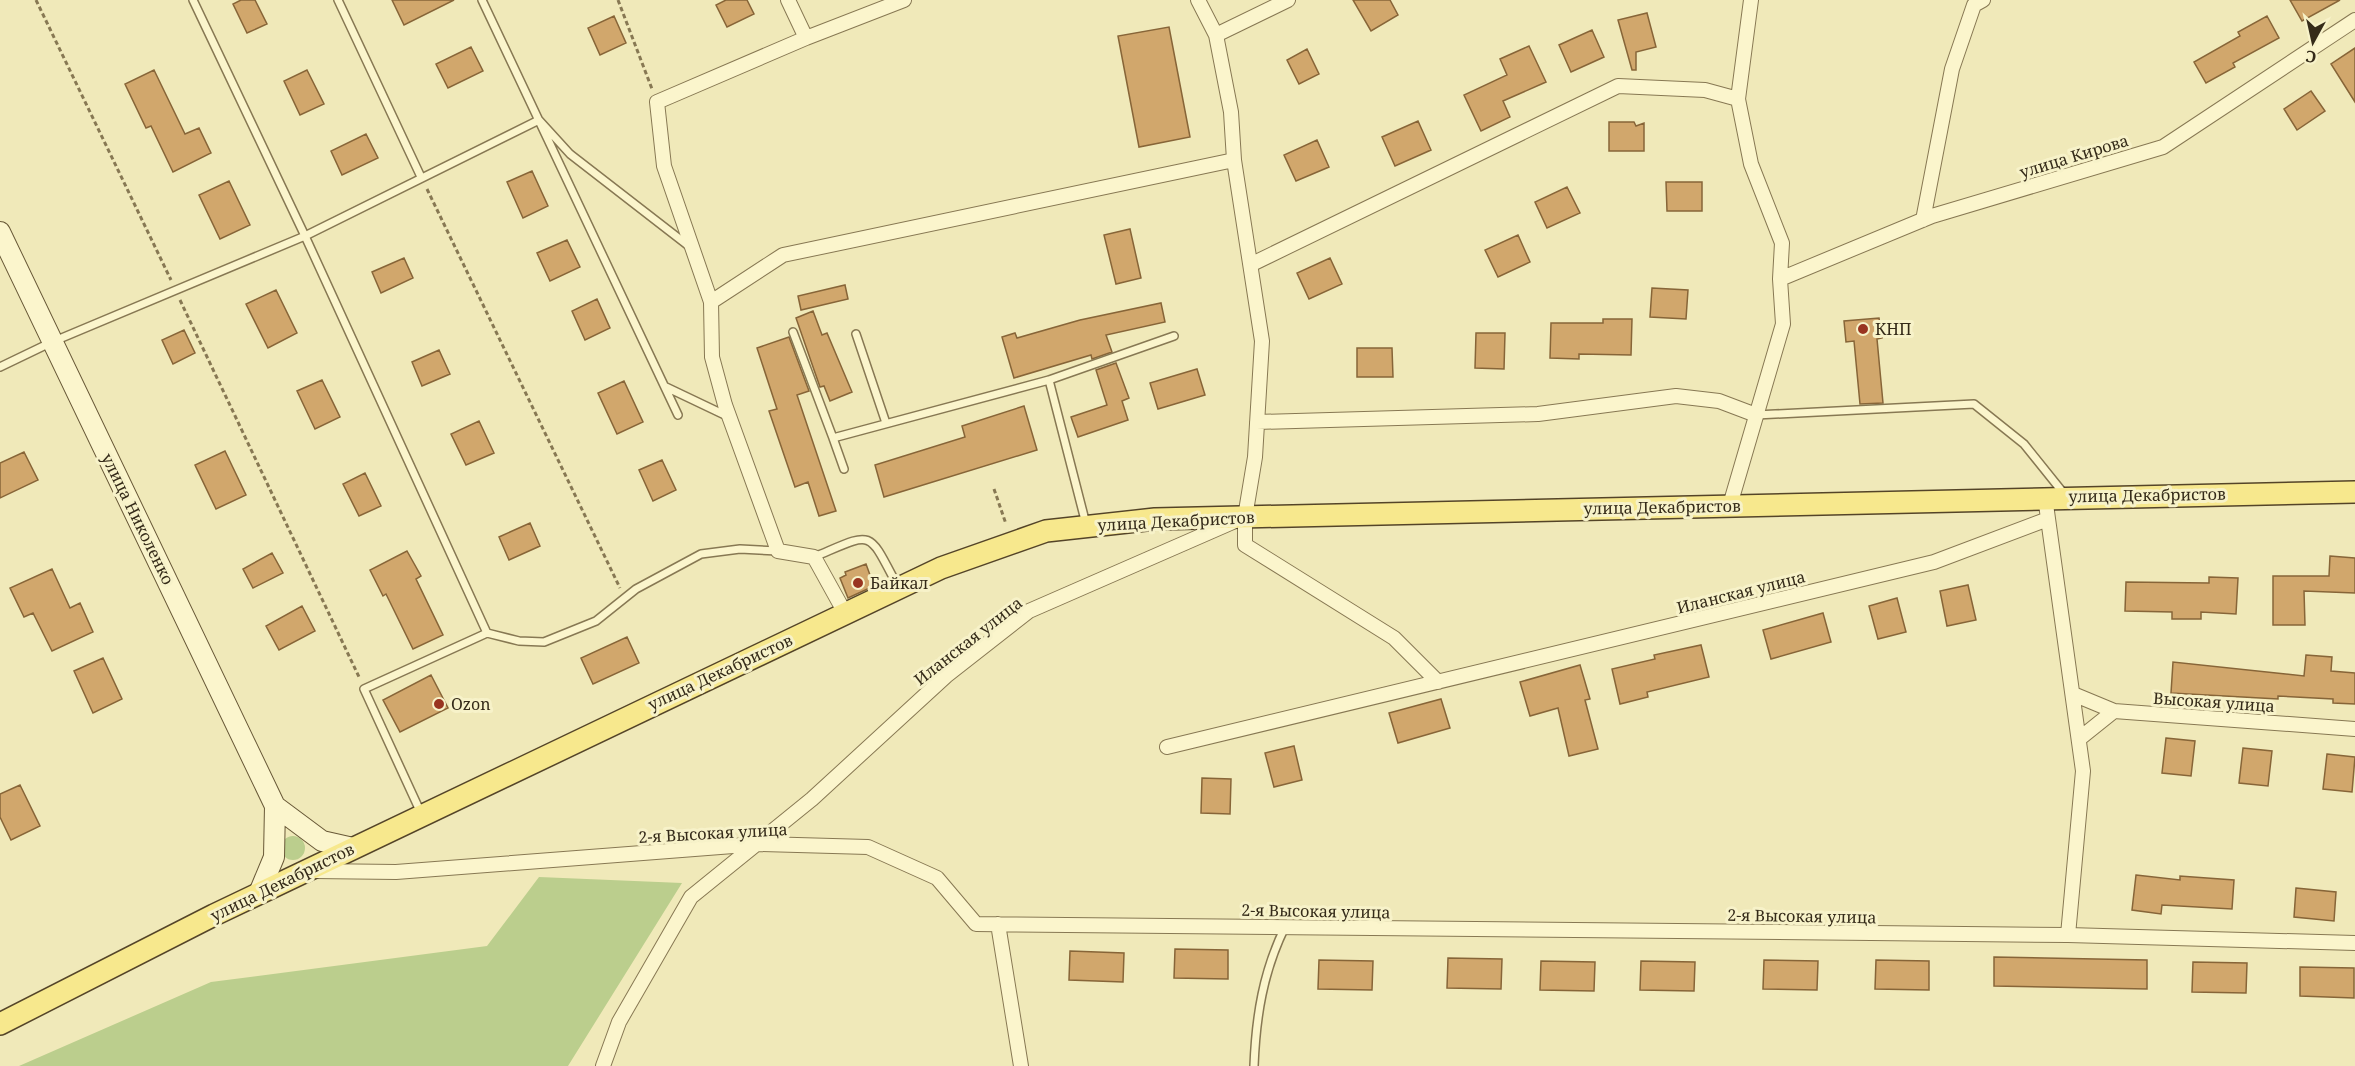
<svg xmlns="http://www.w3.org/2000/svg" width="2355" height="1066" viewBox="0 0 2355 1066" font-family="'Noto Serif',serif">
<rect width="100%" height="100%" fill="#f0e9b9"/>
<path fill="#bbce8d" d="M281 848a12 12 0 1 1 24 0a12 12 0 1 1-24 0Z
M539,877L682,883L568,1066H19L211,982L487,946Z"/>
<path fill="#d1a76c" stroke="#876538" stroke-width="1.5" d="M241,0H255L267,24L247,33L233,4Z
M392,0H454L404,25Z
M726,0H747L754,14L727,27L716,5Z
M1353,0H1390L1398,15L1371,31Z
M2290,0H2340L2302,21Z
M1647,13L1656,47L1636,52V70H1632L1618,20Z
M614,16L626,43L600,55L588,28Z
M2267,16L2279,38L2233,63L2235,67L2206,83L2194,62L2240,36L2238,32Z
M1169,27L1190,137L1139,147L1118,36Z
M1592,30L1604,57L1571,72L1559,45Z
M1529,46L1546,82L1503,101L1510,117L1481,131L1464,95L1507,75L1500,59Z
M471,47L483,71L448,88L436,64Z
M2355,48V102L2331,64Z
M1307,49L1319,74L1299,84L1287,60Z
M154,70L185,134L199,128L211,153L173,172L151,126L146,128L125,84Z
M307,70L324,104L300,115L284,81Z
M2311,91L2325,111L2297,130L2284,109Z
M1418,121L1431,150L1395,166L1382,137Z
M1609,122H1634L1636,126L1644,123V151H1609Z
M366,134L378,158L342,175L331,151Z
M1317,140L1329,167L1296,181L1284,155Z
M532,171L548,206L523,218L507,182Z
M229,181L250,225L220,239L199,195Z
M1666,182H1702V211H1667Z
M1567,187L1580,213L1547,228L1535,202Z
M1130,229L1141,278L1116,284L1104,235Z
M1518,235L1530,262L1498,277L1485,250Z
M567,240L580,267L550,281L537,253Z
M404,258L413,278L381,293L372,272Z
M1330,258L1342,284L1309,299L1297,273Z
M845,285L848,299L801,310L798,296Z
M1652,288L1688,290L1686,319L1650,317Z
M276,290L297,333L268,348L246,304Z
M597,299L610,328L585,340L572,311Z
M1161,303L1165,322L1106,335L1112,352L1092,359L1091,355L1014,378L1002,337L1015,333L1017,338L1080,320Z
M813,311L822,335L827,333L852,392L830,401L824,386L820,387L796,318Z
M1879,318L1882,338L1877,339L1883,403L1860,404L1854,341L1846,342L1844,321Z
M1603,319H1632L1631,355L1579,354V359L1550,358L1551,323H1603Z
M184,330L195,353L173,364L162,340Z
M1476,333H1505L1504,369L1475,368Z
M789,337L809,391L797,395L836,511L819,516L808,482L795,487L769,411L777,409L757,348Z
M1357,348H1392L1393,377H1357Z
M439,350L450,374L422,386L412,362Z
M1116,363L1129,398L1122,401L1128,420L1078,437L1071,417L1107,405L1096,370Z
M1197,369L1205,395L1158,409L1150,383Z
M322,380L340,417L315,429L297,391Z
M624,381L643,422L617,434L598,393Z
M1024,406L1037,450L884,497L875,465L965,437L962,426Z
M479,421L494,453L466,465L451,434Z
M225,451L246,495L216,509L195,465Z
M24,452L38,480L0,498V463Z
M662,460L676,490L653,501L639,470Z
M365,473L381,506L359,516L343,484Z
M530,523L540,546L509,560L499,537Z
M407,551L421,576L416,579L443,635L413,649L386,594L383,596L370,570Z
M272,553L283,573L253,588L243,569Z
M2330,556L2355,558V593L2304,591L2305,625H2273V576H2329Z
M866,564L874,586L848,598L840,578L846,575L845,572Z
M52,569L70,608L80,603L93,632L52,651L33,613L24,617L10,588Z
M2209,577L2238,578L2236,614L2201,612V619H2172V612L2125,611L2126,582L2209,583Z
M1968,585L1976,620L1947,626L1940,591Z
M1897,598L1906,632L1878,639L1869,606Z
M302,606L315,631L279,650L266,626Z
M1823,613L1831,642L1771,659L1763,630Z
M627,637L639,663L593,684L581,658Z
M1701,645L1709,677L1647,692L1648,697L1620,704L1612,669L1655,659L1654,655Z
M2306,655L2332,657L2331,671L2355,673V704L2333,703V699L2278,696V699L2171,693L2173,662L2304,676Z
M103,658L122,699L93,713L74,671Z
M1580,665L1590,699L1585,700L1598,749L1569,756L1558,708L1530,716L1520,682Z
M431,675L448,708L400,732L383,700Z
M1441,699L1450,728L1398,743L1389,713Z
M2166,738L2195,741L2191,776L2162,773Z
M1294,746L1302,780L1274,787L1265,753Z
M2243,748L2272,751L2268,786L2239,783Z
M2327,754L2355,757L2352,792L2323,789Z
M1202,778L1231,779L1230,814L1201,813Z
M20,785L40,826L11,840L0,817V794Z
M2136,875L2180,880V876L2234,880L2232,909L2162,905L2161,914L2132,910Z
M2296,888L2336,892L2334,921L2294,917Z
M1175,949L1228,950V979L1174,978Z
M1070,951L1124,953L1123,982L1069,980Z
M1994,957L2147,960V989L1994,986Z
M1448,958L1502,959L1501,989L1447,988Z
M1319,960L1373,961L1372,990L1318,989Z
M1764,960L1818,961L1817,990L1763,989Z
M1876,960L1929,961V990L1875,989Z
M1541,961L1595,962L1594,991L1540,990Z
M1641,961L1695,962L1694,991L1640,990Z
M2193,962L2247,963L2246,993L2192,992Z
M2300,967L2354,968V998L2300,996Z"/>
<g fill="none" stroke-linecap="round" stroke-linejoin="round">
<g stroke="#877853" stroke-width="10">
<path id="lane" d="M193,0L305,236L487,633
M338,0L421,177
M482,0L678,415
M793,332L833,438L1049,380L1086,524
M856,334L886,423
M0,367L52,342L305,236L539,120L570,154L690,247
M1049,380L1174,336
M666,387L729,417
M1756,415L1974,404L2024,444L2065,495
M833,438L844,469
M814,557C874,532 867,528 897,585
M421,813L364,689L487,633L519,641L544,642L596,621L636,589L701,554L740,549L778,551
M1254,1066C1256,1016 1263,972 1285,927"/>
</g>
<g stroke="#877853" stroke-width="16">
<path id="street" d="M788,0L806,38
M904,0L806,38L657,102L664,166L711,302L783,255L1234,160
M1198,0L1216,35L1231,112L1234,160L1262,341L1255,457L1245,517V545L1394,638L1438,682
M1216,35L1288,0
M1738,99L1751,0
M1923,220L1952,69L1974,5L1983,0
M1252,264L1618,86L1705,90L1738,99L1751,164L1782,243L1780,279L1783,324L1730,505
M1780,279L1932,216L2163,147L2355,20
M711,302L712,357L725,405L778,551L814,557L845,613
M1257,422L1538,414L1676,396L1719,401L1756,415
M2045,497L2083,771L2068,935
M2073,694L2114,711L2355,729
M2079,739L2114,711
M1167,747L1934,562L2048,519
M314,871L396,872L759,844L868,847L937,878L976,924L2068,935L2355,943
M998,924L1021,1066
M603,1066L619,1022L691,897L812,799L946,676L1029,611L1235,521"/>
</g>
<g stroke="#685837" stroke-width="22">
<path id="secondary" d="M0,232L275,806L274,857L259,893
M275,806L322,841L353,848"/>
</g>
<g stroke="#544428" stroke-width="24">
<path id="primary" d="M0,1024L214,915L941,568L1046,531L1155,519L2355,492"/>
</g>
<path stroke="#877853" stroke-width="3" stroke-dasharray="4.5 3" stroke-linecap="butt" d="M36,0L171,280
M618,0L652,89
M427,189L620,588
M180,300L360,679
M994,489L1006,524"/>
<use href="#lane" stroke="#fbf5cc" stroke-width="7"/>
<use href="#street" stroke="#fbf5cc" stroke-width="14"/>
<use href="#secondary" stroke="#fbf5cc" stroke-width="20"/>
<use href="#primary" stroke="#f7e88d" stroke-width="21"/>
</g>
<g fill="#993420" stroke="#f7f2c9" stroke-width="2">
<circle cx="1863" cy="329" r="6"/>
<circle cx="858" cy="583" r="6"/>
<circle cx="439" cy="704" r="6"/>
</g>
<g text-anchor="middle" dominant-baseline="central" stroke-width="6" stroke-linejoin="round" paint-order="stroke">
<g font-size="16" fill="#352b19" stroke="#f7f2c9">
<text transform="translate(2074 156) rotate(-17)">улица Кирова</text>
<text transform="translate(2147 495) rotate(-1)">улица Декабристов</text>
<text transform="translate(1662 507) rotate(-1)">улица Декабристов</text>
<text transform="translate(138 519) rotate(64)">улица Николенко</text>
<text transform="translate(1176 521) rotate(-3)">улица Декабристов</text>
<text transform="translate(1741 592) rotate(-14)">Иланская улица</text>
<text transform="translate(968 641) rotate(-38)">Иланская улица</text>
<text transform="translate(720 672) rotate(-25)">улица Декабристов</text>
<text transform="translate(2214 702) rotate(4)">Высокая улица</text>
<text transform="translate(713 833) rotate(-3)">2-я Высокая улица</text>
<text transform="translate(282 882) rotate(-26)">улица Декабристов</text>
<text transform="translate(1316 911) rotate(1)">2-я Высокая улица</text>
<text transform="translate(1802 916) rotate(1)">2-я Высокая улица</text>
</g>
<g font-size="16" fill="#352b19" stroke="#f7f2c9" text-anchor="start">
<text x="1875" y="329">КНП</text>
<text x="870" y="583">Байкал</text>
<text x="451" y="704">Ozon</text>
</g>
</g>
<g transform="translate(2313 42) rotate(188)" stroke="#f7f2c9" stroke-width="4.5" paint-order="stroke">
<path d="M0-4.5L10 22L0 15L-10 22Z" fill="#352b19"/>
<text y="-9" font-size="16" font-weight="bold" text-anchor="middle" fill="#352b19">С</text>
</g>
</svg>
